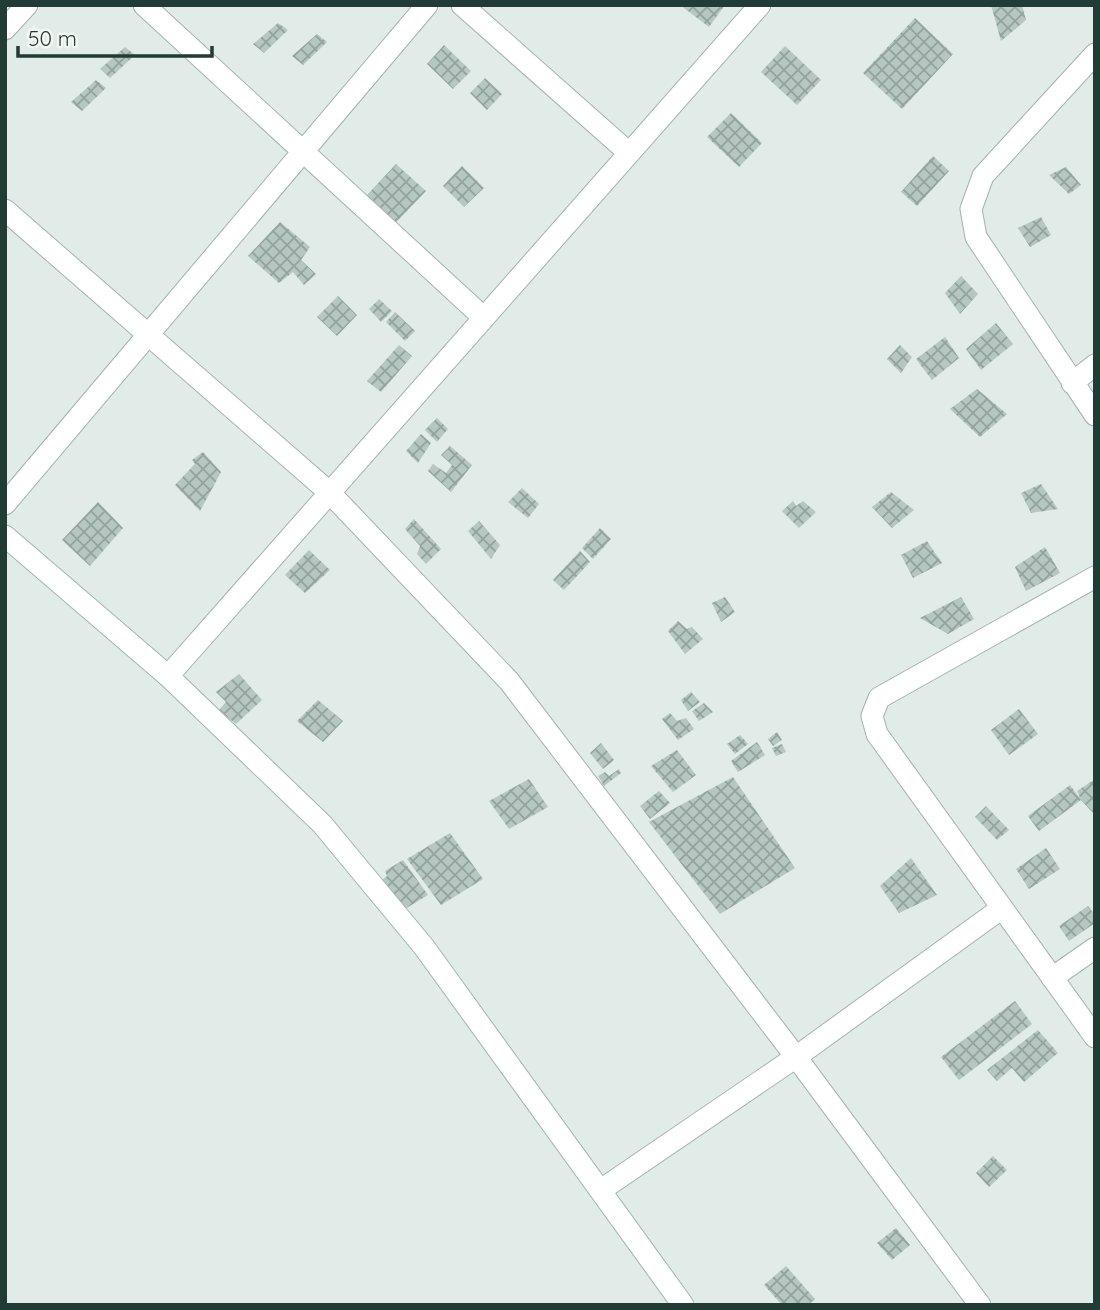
<svg xmlns="http://www.w3.org/2000/svg" width="1100" height="1310" viewBox="0 0 1100 1310" font-family="Quicksand,sans-serif">
<defs>
<pattern id="building-cross-hatch" width="8" height="8" patternUnits="userSpaceOnUse" patternTransform="scale(1.75)"><rect width="8" height="8" fill="#b6c6c0"/><path d="M0 0l8 8M0 8l8-8" fill="none" stroke="#94a29d"/></pattern>
</defs>
<rect width="100%" height="100%" fill="#e1ebe7"/>
<path fill="url(#building-cross-hatch)" d="M680,5H725L709,27Z
M991,5H1022L1026,20L1001,41Z
M915,18L953,54L902,109L863,73Z
M278,23L288,30L264,53L253,44Z
M317,34L327,42L303,65L292,56Z
M444,45L471,71L453,89L427,64Z
M785,46L821,80L797,105L761,72Z
M125,47L135,55L110,78L100,69Z
M485,78L502,94L487,110L470,93Z
M96,80L106,88L82,111L71,102Z
M731,113L762,143L739,167L707,137Z
M933,156L949,171L917,206L901,192Z
M396,164L426,191L383,236L354,209Z
M462,166L484,188L464,207L443,186Z
M1066,167L1081,185L1069,194L1049,175Z
M1041,217L1051,235L1030,247L1018,228Z
M280,222L310,247L301,260L316,274L304,285L293,272L279,283L248,256Z
M961,276L978,294L960,314L945,293Z
M338,296L357,315L337,336L317,317Z
M379,299L392,311L381,322L369,309Z
M395,312L415,331L405,341L386,322Z
M996,323L1013,344L981,370L966,349Z
M945,337L959,358L932,380L916,359Z
M399,345L412,356L381,392L367,381Z
M900,345L912,357L901,373L887,359Z
M977,389L1007,414L980,437L950,409Z
M437,418L448,429L437,442L425,430Z
M421,434L431,443L418,463L406,451Z
M450,446L472,465L451,492L428,471L433,464L446,473L452,465L441,455Z
M203,452L221,472L200,511L175,485L195,464L192,460Z
M1041,484L1058,509L1031,513L1021,493Z
M522,488L539,504L528,518L508,502Z
M891,492L914,510L892,528L872,507Z
M793,501L796,506L803,501L816,512L799,528L782,511Z
M98,502L123,528L90,566L62,540Z
M414,519L441,549L426,564L417,554L420,546L405,529Z
M479,521L500,545L491,559L468,531Z
M600,528L611,539L593,559L582,548Z
M927,541L942,563L913,578L901,555Z
M1045,547L1060,573L1026,591L1015,567Z
M309,550L330,570L305,593L285,575Z
M580,551L590,562L564,590L553,580Z
M725,597L735,612L721,622L712,603Z
M961,597L974,619L948,634L920,618Z
M678,621L687,629L692,627L703,639L685,654L668,631Z
M239,674L262,700L236,724L219,710L226,702L216,692Z
M691,692L700,702L688,711L681,700Z
M318,700L343,721L323,742L297,721Z
M704,703L713,712L699,721L692,711Z
M1019,709L1038,734L1009,755L991,730Z
M670,713L677,721L686,718L694,729L678,740L662,719Z
M777,732L782,740L773,746L768,739Z
M740,735L748,744L735,754L727,744Z
M757,742L765,755L738,772L731,761Z
M601,743L614,760L603,769L590,753Z
M782,744L786,752L776,756L772,748Z
M677,750L696,775L673,792L651,766Z
M619,769L621,773L604,786L598,776L605,772L609,776Z
M733,777L795,868L720,914L649,822Z
M529,779L548,807L509,829L489,801Z
M1095,779L1093,813L1081,800L1039,831L1028,816L1070,785L1081,800L1077,791Z
M659,791L670,803L650,819L640,806Z
M986,806L1009,830L997,840L975,817Z
M450,833L483,879L441,905L407,859Z
M1046,848L1060,869L1029,889L1016,869Z
M911,858L937,895L899,913L880,886Z
M403,860L428,895L400,912L377,884L387,876L385,871Z
M1088,906L1095,915V923L1069,941L1059,926Z
M1015,1001L1032,1024L959,1080L941,1057Z
M1038,1030L1058,1053L1024,1082L1012,1068L997,1081L987,1070Z
M993,1156L1007,1170L989,1187L976,1173Z
M896,1228L910,1245L892,1260L877,1243Z
M786,1266L815,1299L808,1305H782L764,1285Z"/>
<g fill="none" stroke-linecap="round" stroke-linejoin="round">
<g stroke="#a4b3ae" stroke-width="23">
<path id="minor" d="M144,5L484,318
M462,5L629,153
M5,29L27,5
M1095,54L983,176L971,209L976,237L1095,415
M5,210L329,492L509,681L796,1057L980,1305
M1072,383L1095,365
M5,504L427,5
M1095,577L879,698L872,716L877,734L1095,1037
M168,676L760,5
M1052,978L1095,948
M601,1190L796,1057L1002,908"/>
</g>
<g stroke="#9fb7af" stroke-width="23">
<path id="secondary" d="M5,536L168,676L322,824L424,947L683,1305"/>
</g>
<use href="#minor" stroke="#fff" stroke-width="21"/>
<use href="#secondary" stroke="#fff" stroke-width="21"/>
</g>
<rect width="1100" height="1310" fill="none" stroke="#213b35" stroke-width="14"/>
<path d="M18 46v10h194v-10" fill="none" stroke="#213b35" stroke-width="3.5"/>
<text x="28" y="46" font-size="21" fill="#213b35" stroke="#f1f8f4" stroke-width="5" paint-order="stroke">50 m</text>
</svg>
